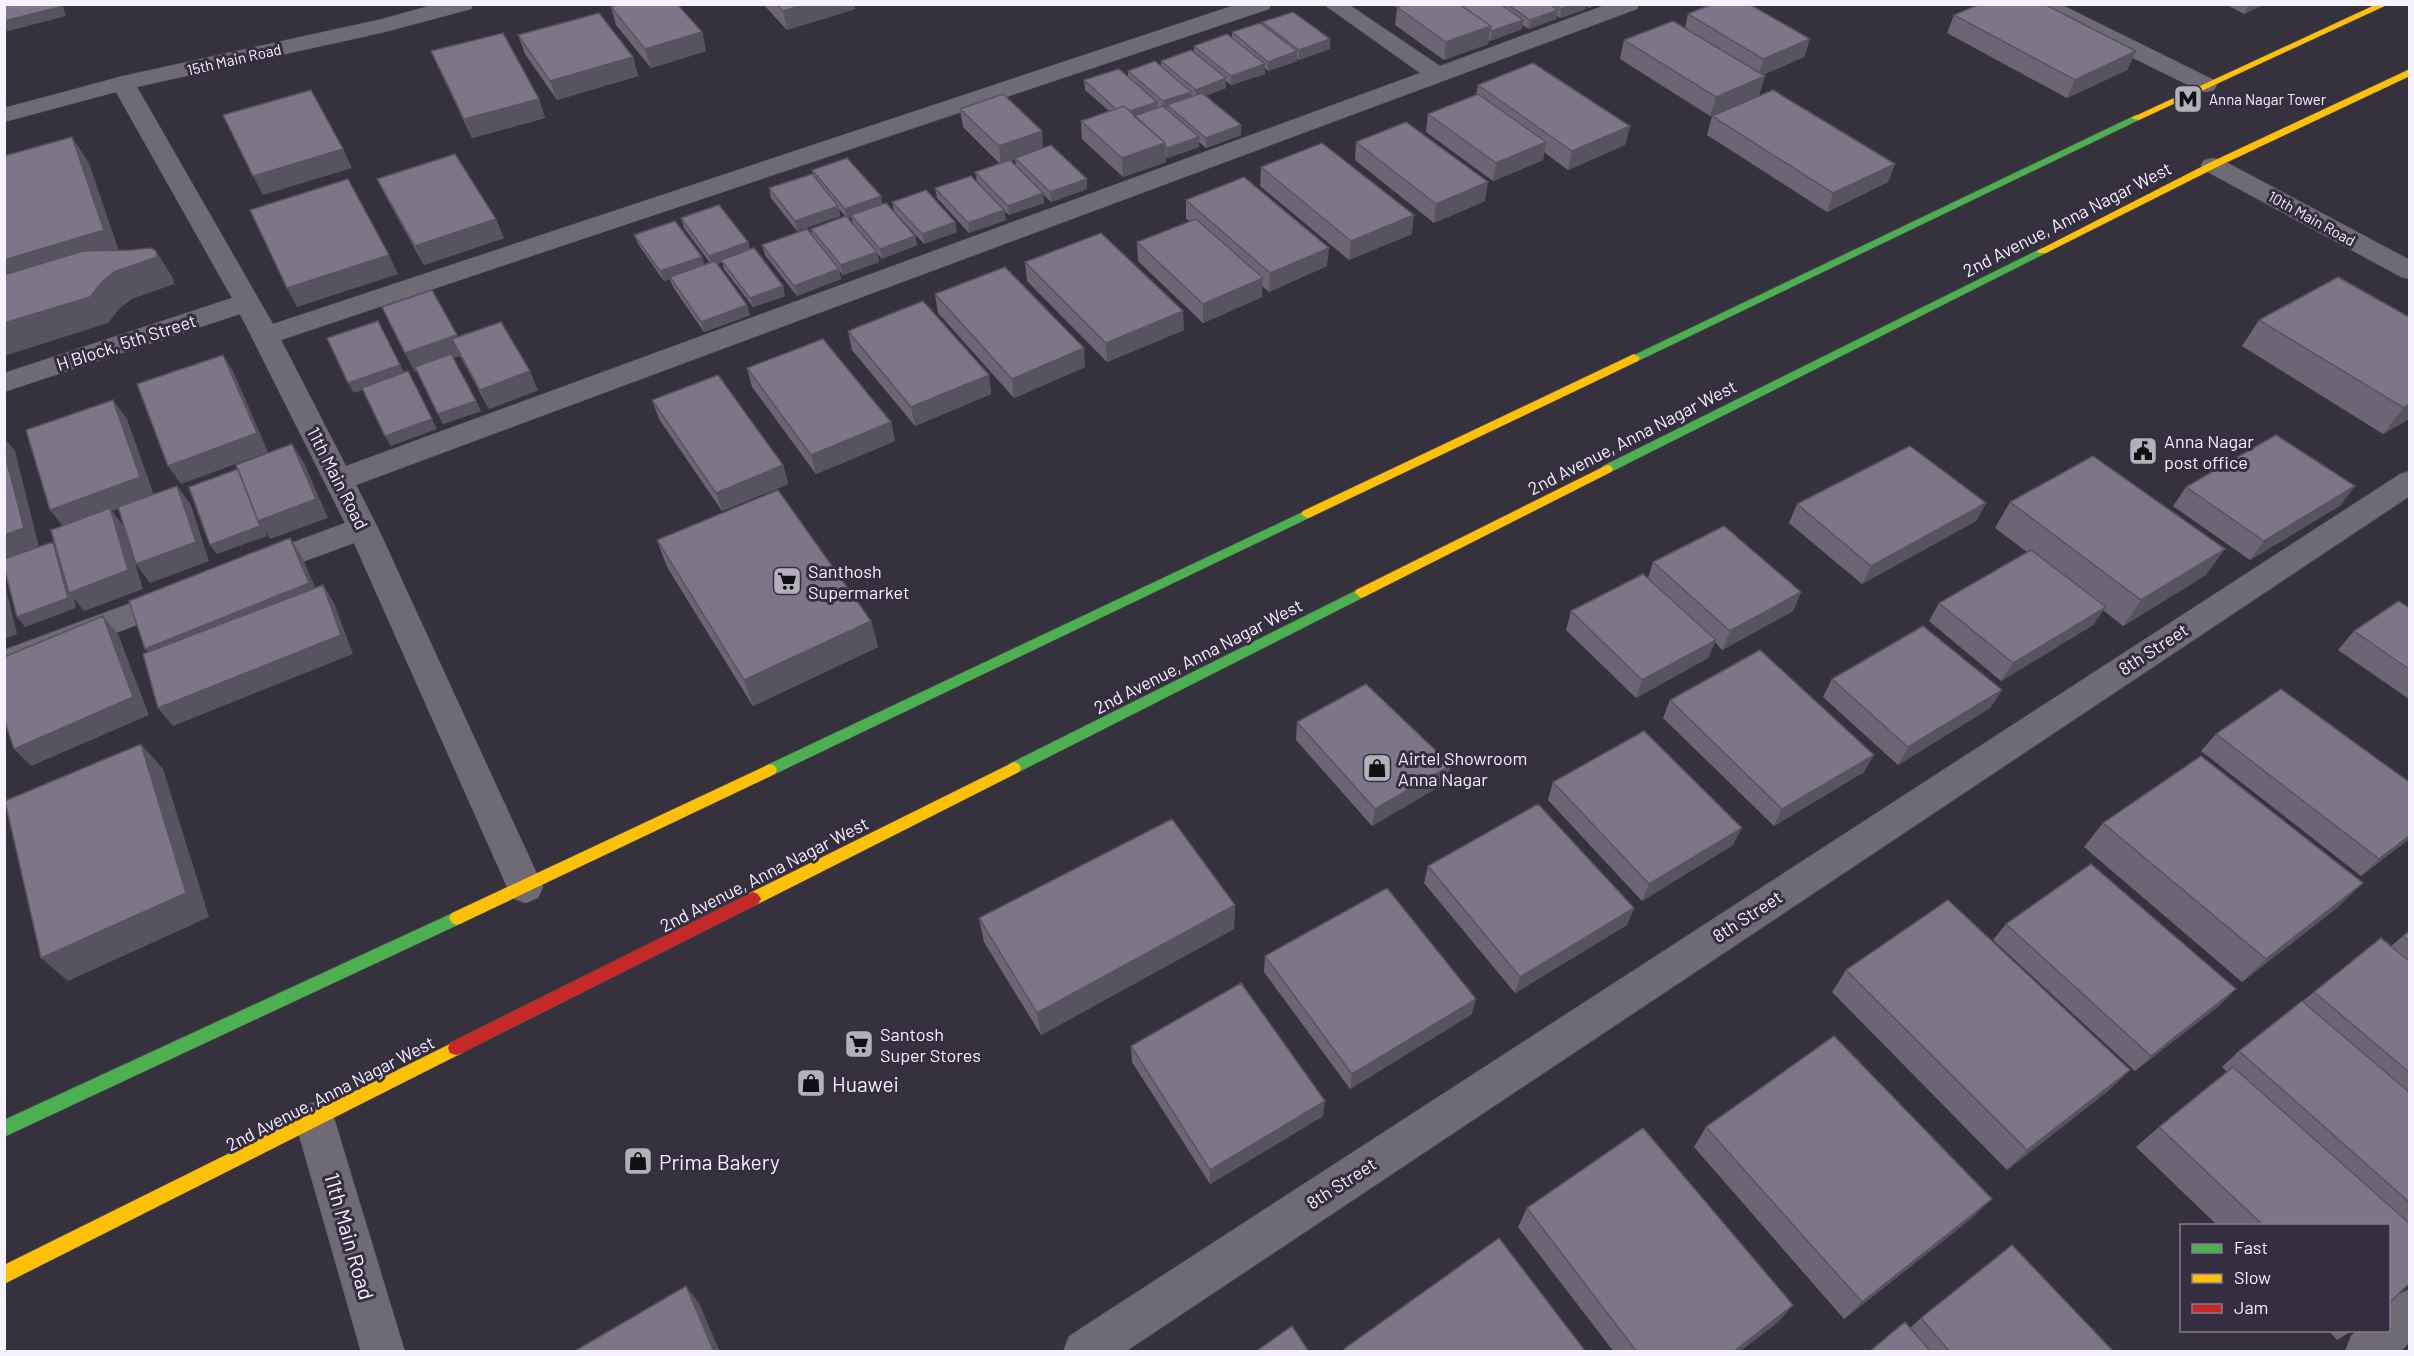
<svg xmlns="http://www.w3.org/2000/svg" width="2414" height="1356" viewBox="0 0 2414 1356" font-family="Barlow,sans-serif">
<rect width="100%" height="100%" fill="#36323d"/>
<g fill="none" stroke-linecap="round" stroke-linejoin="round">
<g stroke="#524e58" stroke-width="1">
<path id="street" d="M436,4H473L471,9L385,32L137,87L273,324L1238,4H1271L1269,9L281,340L346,466L1420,73L1323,4H1348L1440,66L1608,4H1639L1637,9L356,485L378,528L543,887L538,898L525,903L512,898L507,887L354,543L256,579L245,576L240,568L245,560L345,523L240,314L4,392V373L232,298L116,92L4,122V108L123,76L382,19Z
M2032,4H2060L2214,80L2217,85L2214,90L2206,92L2198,90L2034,9Z
M2213,158L2222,160L2410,260V279L2401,277L2204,170L2201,165L2204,160Z
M2410,471V496L1125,1352H1063L1069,1336L2400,474Z
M174,587L185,591L190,599L185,607L4,675V650Z
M315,1102L329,1107L335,1121L405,1352H361L295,1121L301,1107Z
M2410,1289V1342L2400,1352H2345L2351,1336L2357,1330H2388V1301L2395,1296Z"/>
</g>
<g stroke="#524e58" stroke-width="1">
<path id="fast" d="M2136,115L2139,116V120L1638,361L1634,362L1628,358Z
M2042,248L2046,249V253L1611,472L1607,473L1601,469L1603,466Z
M1307,510L1311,511L1313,514L1311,517L775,774H765L763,770L765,766Z
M1361,588L1366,590L1367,593L1366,596L1019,772H1009L1007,768L1009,764Z
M457,911L462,913L465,918L462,923L4,1137V1120Z"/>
</g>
<g stroke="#524e58" stroke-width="1">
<path id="slow" d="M2377,4H2389L2139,120L2131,118Z
M2410,69V76L2217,167L2046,253H2038L2037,251L2209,163Z
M1634,354L1640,358L1638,361L1311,517L1307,518L1301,514L1303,511Z
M1607,465L1611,466L1613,469L1611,472L1366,596L1361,598L1355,593L1356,590Z
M1014,762L1019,764L1021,768L1019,772L758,904L753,906L748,904L745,899L748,894Z
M770,764L775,766L777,770L775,774L462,923L457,925L452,923L449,918L452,913Z
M456,1041L462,1043L464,1048L462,1053L4,1284V1265Z"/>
</g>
<g stroke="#524e58" stroke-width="1">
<path id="jam" d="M753,892L758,894L761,899L758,904L462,1053L456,1055L450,1053L448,1048L450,1043Z"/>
</g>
<use href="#street" fill="#6e6b74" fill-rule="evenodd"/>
<use href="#fast" fill="#4caf50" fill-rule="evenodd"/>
<use href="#slow" fill="#ffc107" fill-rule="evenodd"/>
<use href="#jam" fill="#c62828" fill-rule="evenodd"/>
</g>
<path fill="#6c6576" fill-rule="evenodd" d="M763,4H854L855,9L787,30Z
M1392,4H1598L1589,8L1586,6V9L1560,18L1557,16L1556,19L1529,29L1522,25V29L1490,41L1489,40L1488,44L1444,60L1395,25L1397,8Z
M2225,4H2265L2244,14Z
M611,7L702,32L706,51L651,68L616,25Z
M1688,14L1810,39L1804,57L1762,75L1765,76L1759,95L1710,116L1620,59L1624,40L1685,28Z
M1954,15L2136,51L2127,70L2067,98L1947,33Z
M1262,22L1330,39V49L1299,60L1297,58V61L1268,71L1265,68V74L1231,85L1226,81V88L1205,96L1241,135L1206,148L1199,142V147L1167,158L1166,156V162L1123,177L1082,139L1081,121L1109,111L1085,90L1084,80L1128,77V71L1161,66V61L1194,52V46L1232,38V32L1262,25Z
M518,35L633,57L638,76L557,100L525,54Z
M431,51L539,99L545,118L472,138L439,69Z
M1478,85L1630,126L1625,145L1568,170L1544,152L1543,160L1493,181L1426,132L1428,114L1476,95Z
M960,109L1043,148L1087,179V189L1051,202L1043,194L1044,203L1009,215L1004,211L1006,220L969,233L937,198L935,188L977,181L975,172L1000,164L963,127ZM1015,159L1016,167L1011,161Z
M1712,116L1895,164L1888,182L1827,212L1707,135Z
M1356,142L1485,201L1434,223L1355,160Z
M1261,167L1412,234L1349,260L1260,186Z
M812,170L882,204L915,236L917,245L882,259L877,253L879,262L843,275L839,270L841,279L797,296L765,255L762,245L812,236L811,229L845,216L839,209L840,216L797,231L771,198L769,188L813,175ZM851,217L853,224L848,218Z
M377,179L504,238L424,265L386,197Z
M1186,200L1327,266L1269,292L1262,286V297L1203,323L1138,261L1137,242L1190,221L1186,219Z
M892,202L957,232L924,244L894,211Z
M681,218L748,242L750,250L785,296L753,307L724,269L722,262L717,264L747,305L750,315L704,332L673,287L670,279L664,281L638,244L634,235L702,257L704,265L710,263L684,228Z
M1025,262L1184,330L1107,362L1027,281Z
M2338,277L2409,419L2383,434L2242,346L2259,320Z
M935,294L1085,367L1014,398L938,313Z
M382,307L458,337L538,390L489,409L460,356L453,358L481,411L443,424L417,371L415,372Z
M848,331L989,375L991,394L915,426L852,350Z
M747,368L891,422L895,441L816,474L752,387Z
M652,400L783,465L788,484L722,511L659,419Z
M2186,487L2341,505L2250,560L2173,506Z
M2010,502L2206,575L2123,626L2103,610L2093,625L2001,681L1929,621L1939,603L2027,552L1995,528Z
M1986,503L1976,521L1862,584L1789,523L1797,504Z
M657,540L871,621L878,647L753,706L667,567Z
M1653,562L1801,592L1793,611L1722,650L1715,642L1708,658L1636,698L1566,630L1571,611L1648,578Z
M2409,608V699L2338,650L2354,631Z
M1832,679L2002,690L1990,708L1898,765L1823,697Z
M1670,700L1864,772L1774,826L1663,718Z
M1297,722L1447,782L1372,826L1296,740Z
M2216,734L2409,839L2361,876L2201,751Z
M1553,782L1733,845L1642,901L1548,800Z
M2103,823L2338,907L2242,982L2084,847Z
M1428,866L1634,908L1627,925L1515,993L1424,883Z
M1235,905L1234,929L1041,1035L984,942L979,918Z
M2006,924L2220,1005L2135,1071L1993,940Z
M2409,931V1284L2388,1226H2218L2136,1147L2159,1127L2227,1072L2222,1067L2239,1051L2314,992L2391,946Z
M1265,956L1472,1014L1350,1089L1264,972Z
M1846,970L2130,1070L2108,1091L2007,1170L1832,992Z
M1131,1046L1323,1116L1210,1184L1132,1062Z
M1706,1127L1972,1218L1844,1319L1694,1147Z
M1527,1208L1793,1305L1778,1322L1739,1352H1614L1518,1227Z
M1921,1318L2114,1352H1869L1910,1328Z
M2328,1330H2354L2337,1340Z"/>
<path fill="#585360" d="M60,4H62L66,16L4,32V21Z
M806,4H854L855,9L787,30L783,11Z
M1573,4H1587L1586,9L1560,18L1561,9Z
M1590,4H1598L1589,8Z
M2249,4H2265L2244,14Z
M1558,10L1556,19L1529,29L1530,20Z
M1523,20L1522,29L1490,41L1492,31Z
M1491,26L1488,44L1444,60L1446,42Z
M702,32L706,51L651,68L645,49Z
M1330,39V49L1299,60V50Z
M1810,39L1804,57L1758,77L1763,59Z
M1297,51V61L1268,71V62Z
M2136,51L2127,70L2067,98L2075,80Z
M633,57L638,76L557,100L550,81Z
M1265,64V74L1231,85V76Z
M1765,76L1759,95L1710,116L1716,97Z
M1226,78V88L1196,99V90Z
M1191,92L1192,101L1167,105V110L1163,111V101Z
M539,99L545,118L472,138L464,119Z
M1157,102V111L1135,119L1122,114Z
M1241,125V135L1206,148V138Z
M1630,126L1625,145L1568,170L1572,151Z
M1042,131L1043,149L1001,165L999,146Z
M72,137L89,163L121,257L4,292V260Z
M1199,137V147L1167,158V148Z
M1546,142L1543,160L1493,181L1496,163Z
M1165,143L1166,162L1123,177L1122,158Z
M343,149L352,168L263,195L253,176Z
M1895,164L1888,182L1827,212L1833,193Z
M1087,179V189L1051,202L1050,192Z
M1488,182L1485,201L1434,223L1436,204Z
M1043,193L1044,203L1009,215L1008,206Z
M881,196L883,206L851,215V217L847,218L845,209Z
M838,206L840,216L797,231L795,221Z
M1004,210L1006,220L969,233L968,223Z
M1414,215L1412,234L1349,260L1351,241Z
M496,219L504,238L424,265L415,246Z
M955,222L957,232L924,244L922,234Z
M915,236L917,245L882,259L880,249Z
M748,242L751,252L721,260L722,262L712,266L709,256Z
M1329,248L1327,266L1269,292L1270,273Z
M156,251L173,278L174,284L132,299L120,308L108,323L4,356V323L103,281L114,272Z
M877,252L879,262L843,275L841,265Z
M389,255L398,274L297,307L287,288Z
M702,257L705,266L664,281L660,271Z
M839,269L841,279L797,296L794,286Z
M1263,278L1262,297L1203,323V304Z
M783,286L785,296L753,307L750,298Z
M747,305L750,315L704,332L701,322Z
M1183,311L1184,330L1107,362L1106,343Z
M457,335L466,354L452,339L460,356L415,372L405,353Z
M1084,348L1085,367L1014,398L1012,379Z
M223,355L234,373L268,452L181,484L168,466Z
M400,365L405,374L354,393L348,383Z
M530,371L538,390L489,409L480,390Z
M989,375L991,394L915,426L911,407Z
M413,381L437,429L391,446L385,436Z
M113,400L127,419L154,495L112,511L124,527L143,589L84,611L74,599L76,608L25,627L17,617L53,542L61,552L65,529L50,510Z
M476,401L481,411L443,424L438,414Z
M2409,404V419L2383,434L2404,408Z
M891,422L895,441L816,474L811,455Z
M4,438L15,451L39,547L4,560Z
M292,444L304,463L328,518L270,539L265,530L267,536L217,554L210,545Z
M783,465L788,484L722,511L716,493Z
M177,486L191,505L209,561L150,583L136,564Z
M2355,486L2341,505L2250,560L2264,541Z
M1986,503L1976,521L1862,584L1871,566Z
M290,538L302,557L321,601L160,667L145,649Z
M2225,549L2206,575L2123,626L2141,600Z
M4,580L17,634L4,639Z
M323,585L334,603L353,654L173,726L158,708Z
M1801,592L1793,611L1722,650L1730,631Z
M2106,607L2093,625L2001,681L2013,663Z
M103,616L118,634L149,715L31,766L14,749Z
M871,621L878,647L753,706L744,680Z
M1716,640L1708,658L1636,698L1642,680Z
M2002,690L1990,708L1898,765L1908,747Z
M141,744L163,769L209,917L68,981L41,958Z
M1874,755L1864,772L1774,826L1782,809Z
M1451,765L1447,782L1372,826L1375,809Z
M1742,828L1733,845L1642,901L1649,884Z
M2409,836V839L2361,876L2379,859Z
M2363,883L2338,907L2242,982L2266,959Z
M1235,905L1234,929L1041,1035L1037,1013Z
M1634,908L1627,925L1515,993L1520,977Z
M2236,989L2220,1005L2135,1071L2151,1056Z
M1476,999L1472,1014L1350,1089L1352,1074Z
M2130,1070L2108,1091L2007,1170L2027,1150Z
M1325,1101L1323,1116L1210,1184V1170Z
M1992,1199L1972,1218L1844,1319L1862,1302Z
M686,1286L699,1303L720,1352H714Z
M1793,1305L1778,1322L1739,1352H1733Z"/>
<path fill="#7d7689" stroke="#585360" stroke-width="1.5" d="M11,4H60V7L4,21V6Z
M619,4H677L702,32L645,49L611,7Z
M776,4H806L783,11Z
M1404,4H1459L1491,26L1446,42L1397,7Z
M1459,4H1500L1523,20L1492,31L1490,30L1491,26Z
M1507,4H1550L1558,10L1530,20Z
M1555,4H1573L1561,9Z
M1713,4H1749L1810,39L1763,59L1688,14Z
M1980,4H2044L2136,51L2075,80L1954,15Z
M1293,12L1330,39L1299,50L1262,22Z
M599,13L633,57L550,81L518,35Z
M1673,21L1765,76L1716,97L1624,40Z
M1260,23L1297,51L1268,62L1232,32Z
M503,33L539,99L464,119L431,51Z
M1227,34L1265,64L1231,76L1194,46Z
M1191,50L1226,78L1196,90L1161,61Z
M1155,61L1191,92L1163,101L1128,71Z
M1533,63L1630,126L1572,151L1478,85Z
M1119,69L1157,102L1130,111L1124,106L1116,109L1084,80Z
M311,90L343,149L253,176L223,115Z
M1773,90L1895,164L1833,193L1712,116Z
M1202,93L1241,125L1206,138L1167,105Z
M1003,94L1042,131L999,146L960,109Z
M1478,94L1546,142L1496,163L1428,114Z
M1124,106L1165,143L1122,158L1081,121Z
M1163,106L1199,137L1167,148L1165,147V143L1134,116Z
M1406,122L1488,182L1436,204L1356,142Z
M72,137L104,230L4,260V156Z
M1322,143L1414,215L1351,241L1261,167Z
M1051,145L1087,179L1050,192L1015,158Z
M455,154L496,219L415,246L377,179Z
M847,158L881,196L845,209L812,170Z
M1010,160L1043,193L1008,206L975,172Z
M812,174L838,206L795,221L769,188Z
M971,176L1004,210L968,223L935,188Z
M1244,177L1329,248L1270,273L1186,200Z
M348,179L389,255L287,288L250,210Z
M926,190L955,222L922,234L892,202Z
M886,203L915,236L880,249L851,215Z
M719,205L748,242L709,256L681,218Z
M846,216L877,252L841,265L811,229Z
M1196,219L1263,278L1203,304L1137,242Z
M675,221L702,257L660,271L634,235Z
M807,229L839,269L794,286L762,245Z
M1101,233L1183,311L1106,343L1025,262Z
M151,248L156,251L157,257L114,272L103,281L90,297L4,323V275L83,251L131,250Z
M754,248L783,286L750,298L721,260Z
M715,261L747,305L701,322L670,277Z
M1005,267L1084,348L1012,379L935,294Z
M2338,277L2409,317V404L2404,408L2259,320Z
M432,290L457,335L405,353L382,307Z
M923,301L989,375L911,407L848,331Z
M378,321L400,365L348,383L327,338Z
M501,322L530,371L480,390L452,339Z
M823,339L891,422L811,455L747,368Z
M451,354L476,401L438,414L415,367Z
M223,355L257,433L168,466L137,384Z
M408,371L432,419L385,436L362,388Z
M718,375L783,465L716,493L652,400Z
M113,400L140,477L50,510L26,430Z
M2276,435L2355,486L2264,541L2186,487Z
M292,444L316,499L258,521L236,465Z
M1910,446L1986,503L1871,566L1797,504Z
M4,451L24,528L4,535Z
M2093,456L2225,549L2141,600L2010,502Z
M238,469L260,526L210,545L189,487Z
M177,486L196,542L136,564L118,507Z
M778,490L871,621L744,680L657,540Z
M110,508L128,570L69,593L51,530Z
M1724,526L1801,592L1730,631L1653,562Z
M290,538L309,583L145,649L129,601Z
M53,542L68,598L17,617L4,567V559Z
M2031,550L2106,607L2013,663L1939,603Z
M1643,574L1716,640L1642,680L1571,611Z
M323,585L341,635L158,708L143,654Z
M2399,601L2409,608V669L2354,631Z
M103,616L133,697L14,749L4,719V657Z
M1923,626L2002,690L1908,747L1832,679Z
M1760,650L1874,755L1782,809L1670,700Z
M1366,684L1451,765L1375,809L1297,722Z
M2281,689L2409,782V836L2379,859L2216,734Z
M1644,731L1742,828L1649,884L1553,782Z
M141,744L186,893L41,958L5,801Z
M2201,756L2363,883L2266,959L2103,823Z
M1538,804L1634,908L1520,977L1428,866Z
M1172,819L1235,905L1037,1013L979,918Z
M2091,864L2236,989L2151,1056L2006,924Z
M1387,888L1476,999L1352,1074L1265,956Z
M1948,900L2130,1070L2027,1150L1846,970Z
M2409,931V941L2403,936Z
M2381,938L2409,961V1072L2314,992Z
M1241,983L1325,1101L1210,1170L1131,1046Z
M2302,1001L2409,1092V1202L2239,1051Z
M1834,1036L1992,1199L1862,1302L1706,1127Z
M2233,1067L2409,1223V1284L2388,1304V1226H2264L2159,1127Z
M1643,1128L1793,1305L1733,1352H1637L1527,1208Z
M1499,1238L1586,1352H1345L1344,1349Z
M2012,1245L2114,1352H1950L1921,1318Z
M686,1286L714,1352H573Z
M1905,1322L1931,1352H1869Z
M1292,1326L1309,1352H1255Z"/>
<defs>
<g id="metro-square" transform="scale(1.5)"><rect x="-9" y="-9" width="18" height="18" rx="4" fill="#b3afbb" stroke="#352e41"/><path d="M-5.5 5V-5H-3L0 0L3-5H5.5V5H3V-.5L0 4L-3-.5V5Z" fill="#111"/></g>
<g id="civic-square" transform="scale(1.5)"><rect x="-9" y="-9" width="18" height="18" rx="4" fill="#b3afbb" stroke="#352e41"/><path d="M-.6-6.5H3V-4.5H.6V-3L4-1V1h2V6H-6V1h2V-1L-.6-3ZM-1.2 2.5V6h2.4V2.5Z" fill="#111"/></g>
<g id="supermarket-square" transform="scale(1.5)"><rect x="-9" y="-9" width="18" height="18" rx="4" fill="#b3afbb" stroke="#352e41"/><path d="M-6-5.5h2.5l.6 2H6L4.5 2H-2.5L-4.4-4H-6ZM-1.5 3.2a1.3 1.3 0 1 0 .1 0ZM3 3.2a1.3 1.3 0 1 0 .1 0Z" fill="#111"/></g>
<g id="shop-square" transform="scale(1.5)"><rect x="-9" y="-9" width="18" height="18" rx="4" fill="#b3afbb" stroke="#352e41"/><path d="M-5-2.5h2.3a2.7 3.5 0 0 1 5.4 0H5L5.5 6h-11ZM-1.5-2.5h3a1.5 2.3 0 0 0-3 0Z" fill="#111"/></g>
</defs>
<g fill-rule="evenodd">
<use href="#metro-square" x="2188" y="99"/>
<use href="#civic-square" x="2143" y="451"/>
<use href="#supermarket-square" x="787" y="581"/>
<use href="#shop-square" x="1377" y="768"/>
<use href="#supermarket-square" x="859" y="1044"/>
<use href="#shop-square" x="811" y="1083"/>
<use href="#shop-square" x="638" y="1161"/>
</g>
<g text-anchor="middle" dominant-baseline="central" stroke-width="6" stroke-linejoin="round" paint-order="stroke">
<g font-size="15" fill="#f6f2ff" stroke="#352e41">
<text transform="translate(234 59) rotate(-13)">15th Main Road</text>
<text transform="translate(2312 218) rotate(29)">10th Main Road</text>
</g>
<g font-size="15" fill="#f6f2ff" stroke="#352e41" text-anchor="start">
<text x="2209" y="99">Anna Nagar Tower</text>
</g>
<g font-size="18" fill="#f6f2ff" stroke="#352e41">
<text transform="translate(2067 219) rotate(-27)">2nd Avenue, Anna Nagar West</text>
<text transform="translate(126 342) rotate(-18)">H Block, 5th Street</text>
<text transform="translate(1632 437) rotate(-27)">2nd Avenue, Anna Nagar West</text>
<text transform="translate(338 478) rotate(63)">11th Main Road</text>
<text transform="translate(2153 649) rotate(-33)">8th Street</text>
<text transform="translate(1198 656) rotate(-27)">2nd Avenue, Anna Nagar West</text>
<text transform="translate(764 874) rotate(-27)">2nd Avenue, Anna Nagar West</text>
<text transform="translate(1747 916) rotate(-33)">8th Street</text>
<text transform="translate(330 1093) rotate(-27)">2nd Avenue, Anna Nagar West</text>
<text transform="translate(1341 1183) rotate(-33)">8th Street</text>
</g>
<g font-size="18" fill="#f6f2ff" stroke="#352e41" text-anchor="start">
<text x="2164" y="441">Anna Nagar<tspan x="2164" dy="21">post office</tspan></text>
<text x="808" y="571">Santhosh<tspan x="808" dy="21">Supermarket</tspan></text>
<text x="1398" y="758">Airtel Showroom<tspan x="1398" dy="21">Anna Nagar</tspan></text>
<text x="880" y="1034">Santosh<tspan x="880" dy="21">Super Stores</tspan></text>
</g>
<g font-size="21" fill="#f6f2ff" stroke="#352e41" text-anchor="start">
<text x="832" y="1083">Huawei</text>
<text x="659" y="1161">Prima Bakery</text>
</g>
<g font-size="21" fill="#f6f2ff" stroke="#352e41">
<text transform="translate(350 1236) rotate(74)">11th Main Road</text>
</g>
</g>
<rect width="2414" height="1356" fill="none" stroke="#f6f2ff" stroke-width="12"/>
<rect x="2180" y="1224" width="210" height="108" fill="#352e41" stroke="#827c8d" stroke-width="1.5"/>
<rect x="2192" y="1244" width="30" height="9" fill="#4caf50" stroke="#827c8d" stroke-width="1.5"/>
<text x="2234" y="1254" font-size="18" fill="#f6f2ff">Fast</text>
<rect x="2192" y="1274" width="30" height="9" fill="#ffc107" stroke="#827c8d" stroke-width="1.5"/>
<text x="2234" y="1284" font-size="18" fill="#f6f2ff">Slow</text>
<rect x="2192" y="1304" width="30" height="9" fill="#c62828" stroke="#827c8d" stroke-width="1.5"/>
<text x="2234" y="1314" font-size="18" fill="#f6f2ff">Jam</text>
</svg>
